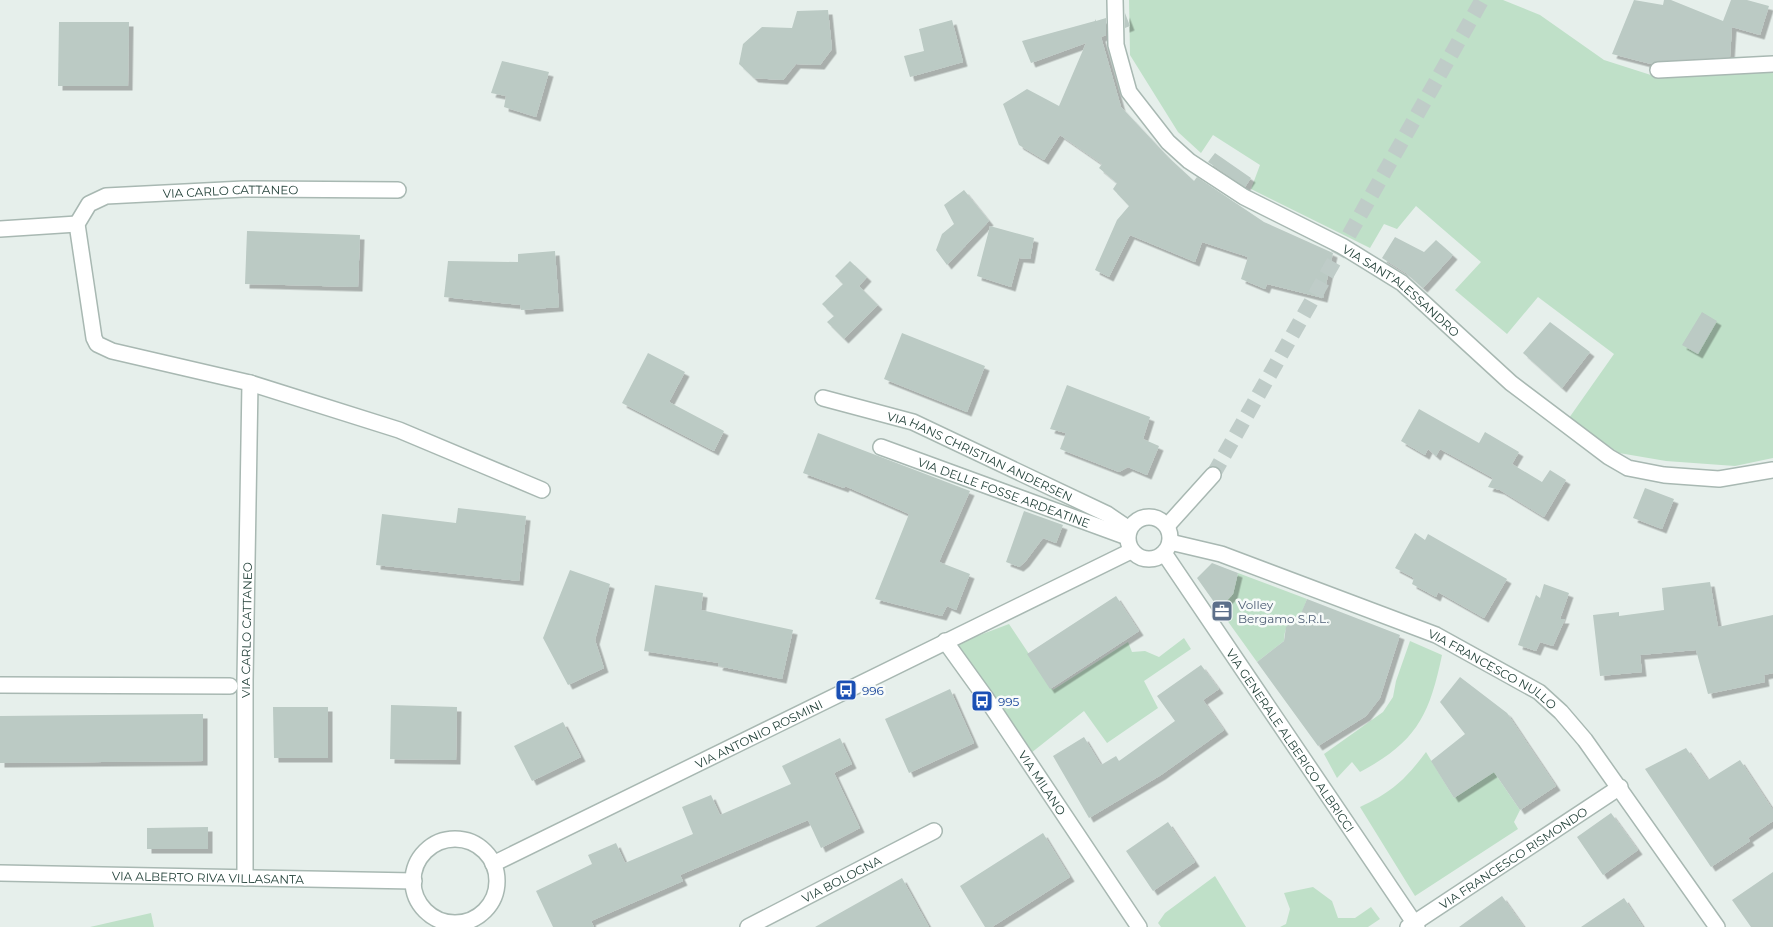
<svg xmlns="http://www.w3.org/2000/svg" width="1773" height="927" viewBox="0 0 1773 927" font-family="Montserrat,sans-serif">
<defs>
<filter id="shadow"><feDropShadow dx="4.5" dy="4.5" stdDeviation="0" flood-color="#0004"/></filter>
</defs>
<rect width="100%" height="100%" fill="#e6efeb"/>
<path fill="#bfe0c8" d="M1129,0H1503L1540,15L1604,60L1654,76L1773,68V458L1735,466L1666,461L1619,453L1569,418L1614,354L1538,297L1507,334L1455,290L1481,262L1416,206L1397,229L1384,224L1370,248L1251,189L1260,165L1213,135L1201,153L1178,132L1130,55Z
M1238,573L1307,599L1300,618C1288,620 1284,630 1284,641L1257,662L1219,609L1233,594Z
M1009,624L1053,690L1128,642L1132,652L1145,651L1159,657L1184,638L1191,649L1144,681L1158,708L1107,743L1084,711L1031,753L956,644Z
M1410,641L1442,655C1429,717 1416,742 1360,772L1352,762L1337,778L1324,754L1383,712L1393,697L1396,681Z
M1426,752L1454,798L1494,772L1520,810L1514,822L1518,829L1415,896L1360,807C1392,792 1405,780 1426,752Z
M1215,876L1246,927H1161L1158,923L1165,913Z
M1313,887L1332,901L1338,918H1355L1371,907L1380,919L1368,927H1280L1286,924L1290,909L1284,893Z
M151,913L154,927H90Z"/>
<path fill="#bbcac4" filter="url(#shadow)" d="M1634,0L1663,5L1664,0H1671L1723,21L1731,0H1747L1769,6L1760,35L1732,27L1730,57L1658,61L1651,64L1612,54Z
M828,10L832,49L820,65L796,64L783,80L754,78L739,64L743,44L762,27L792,28L797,11Z
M1125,13L1130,26L1125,28Z
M1106,18V35L1101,37L1121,107L1168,157L1194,181L1197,177L1264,222L1333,253L1323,298L1267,284L1265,289L1241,279L1248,257L1202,242L1195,262L1130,235L1109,277L1095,270L1117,220L1129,206L1113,189L1117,183L1099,168L1102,164L1060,135L1044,160L1019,145L1003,104L1027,89L1059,106L1086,43L1031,63L1022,41L1095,21V19L1096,21Z
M952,20L963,62L910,77L904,56L924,51L919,29Z
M59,22H129L128,86H58Z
M502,61L549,72L536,117L504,107L506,96L491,93Z
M1215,153L1251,178L1245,187L1208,162Z
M964,190L989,221L947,265L936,250L942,234L954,224L944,205Z
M990,226L1034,238L1030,259L1019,258L1011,287L977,276Z
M247,231L360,235L358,287L245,284Z
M1395,237L1424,252L1436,240L1453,255L1423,288L1406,273L1382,258Z
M555,251L559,307L521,310L520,305L444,297L448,261L518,262V254Z
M850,261L867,277L859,286L878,305L844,339L827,322L834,316L822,304L843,284L835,276Z
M1702,312L1717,321L1698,354L1682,345Z
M1550,322L1590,352L1562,388L1523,353Z
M902,333L985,366L967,412L884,379Z
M648,353L685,372L669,402L724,431L714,451L622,403Z
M1067,385L1150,417L1143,439L1159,446L1147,475L1128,467L1119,472L1060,449L1066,433L1050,429Z
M1419,409L1479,443L1485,432L1519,452L1512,464L1542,482L1550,470L1566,480L1544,517L1500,490L1488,487L1493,478L1440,449L1436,456L1428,449L1425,455L1401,441Z
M818,433L970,491L939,562L970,574L956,610L947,606L942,616L875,599L909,514L845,486L844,488L803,473Z
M1645,488L1674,499L1662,529L1633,518Z
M458,508L526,516L519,581L376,565L382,514L456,523Z
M1024,511L1063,525L1056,543L1043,538L1025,562L1019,567L1006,562Z
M1415,533L1425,540L1428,534L1507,579L1484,618L1438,592L1436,597L1412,584L1414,578L1395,568Z
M1212,563L1238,573L1233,594L1219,609L1197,578Z
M570,570L610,584L595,640L604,668L568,685L543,638Z
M1710,582L1718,627L1773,615V673L1764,675L1765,682L1708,694L1696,650L1640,655L1642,672L1600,676L1593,615L1619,612V616L1664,610L1662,588Z
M1544,584L1569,593L1560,619H1565L1553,646L1540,642L1536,651L1518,645L1536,595L1540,598Z
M655,585L703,593L701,610L793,630L782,679L718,666L719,663L644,651Z
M1116,596L1139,631L1050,689L1027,654Z
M1307,599L1400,635L1380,698L1366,716L1318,746L1257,662L1284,641L1286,627L1300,616Z
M1201,665L1219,689L1203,700L1224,730L1161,775L1089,818L1053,756L1084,737L1101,765L1116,756L1119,761L1175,721L1157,696Z
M1460,677L1507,713L1556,786L1520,810L1494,772L1454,798L1431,761L1465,734L1440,702Z
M950,689L974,743L909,773L885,719Z
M391,705L457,707L456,760L390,759Z
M273,707H328V758H274Z
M203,714V761L0,763V716Z
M563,722L581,757L532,781L514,746Z
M840,738L852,764L834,773L860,828L821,848L808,820L680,875L683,881L591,921L594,927H553L536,891L592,864L588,855L616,843L625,863L693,834L682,807L711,795L720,815L791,784L782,766Z
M1686,748L1708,780L1740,760L1773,810V821L1748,838L1750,841L1711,867L1645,769Z
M1611,813L1638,850L1603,875L1577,837Z
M1168,822L1195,862L1153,891L1126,851Z
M208,827V849H147V828Z
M1043,833L1070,877L992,927H985L960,886Z
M1773,872V927H1751L1732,900Z
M902,878L929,927H815Z
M1502,896L1524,927H1459Z
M1624,898L1643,927H1581Z"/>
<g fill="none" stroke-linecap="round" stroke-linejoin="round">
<path stroke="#bfccc8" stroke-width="15" stroke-dasharray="15 8" stroke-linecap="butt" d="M1213,475L1482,0"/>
<g stroke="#a8b8b2" stroke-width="18">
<g id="street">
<path id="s1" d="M1115,0L1116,45L1129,92L1168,142L1189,161L1244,197L1342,246L1402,283L1511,383L1609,457L1628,468L1664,475L1719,479L1773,470"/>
<path d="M1658,70L1773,64"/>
<path d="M0,229L77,224"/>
<path d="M250,383L399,430L542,490"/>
<path id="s2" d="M823,398L913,422L1107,514L1129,529"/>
<path id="s3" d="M881,447L1127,537"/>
<circle cx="1149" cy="538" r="21"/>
<path d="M1167,526L1213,475"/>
<path id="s4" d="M1170,542L1221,554L1436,635L1539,692L1561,712L1585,740L1717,927"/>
<path id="s5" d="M1164,553L1417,927"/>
<path id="s6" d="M945,641L986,698L1139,927"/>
<path d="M0,685L230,686"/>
<circle cx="455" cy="881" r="42"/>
<path id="s7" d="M493,864L1131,551"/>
<path id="s8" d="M0,873L414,881"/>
<path id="s9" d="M245,878V680L250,383L112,351L97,344L94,338L77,224L89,204L106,196L244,189L398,190"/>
<path id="s10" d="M748,927L934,831"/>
<path id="s11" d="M1408,927L1620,787"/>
</g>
</g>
<use href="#street" stroke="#fff" stroke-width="15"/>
</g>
<defs>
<g id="office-square" transform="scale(1.125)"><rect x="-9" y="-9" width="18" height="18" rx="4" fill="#5c6f8a" stroke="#f7fbf9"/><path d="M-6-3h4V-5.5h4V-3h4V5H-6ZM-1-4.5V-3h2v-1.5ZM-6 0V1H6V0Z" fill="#fff"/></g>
<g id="bus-square" transform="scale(1.125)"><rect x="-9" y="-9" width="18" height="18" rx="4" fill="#1a4fb4" stroke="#f7fbf9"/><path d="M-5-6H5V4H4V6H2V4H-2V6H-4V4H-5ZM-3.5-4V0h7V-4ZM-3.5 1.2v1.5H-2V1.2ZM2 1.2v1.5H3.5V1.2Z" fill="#fff"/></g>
</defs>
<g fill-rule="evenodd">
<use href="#office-square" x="1222" y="611"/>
<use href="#bus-square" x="846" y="690"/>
<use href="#bus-square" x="982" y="701"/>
</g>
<g text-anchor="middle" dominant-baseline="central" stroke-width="5" stroke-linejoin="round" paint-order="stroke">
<g font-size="12" fill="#24423a" stroke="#f7fbf9">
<text stroke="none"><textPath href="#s9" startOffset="942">VIA CARLO CATTANEO</textPath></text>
<text stroke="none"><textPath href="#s1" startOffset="435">VIA SANT'ALESSANDRO</textPath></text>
<text stroke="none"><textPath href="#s2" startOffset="168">VIA HANS CHRISTIAN ANDERSEN</textPath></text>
<text stroke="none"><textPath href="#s3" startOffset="131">VIA DELLE FOSSE ARDEATINE</textPath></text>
<text stroke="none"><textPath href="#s9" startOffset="248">VIA CARLO CATTANEO</textPath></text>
<text stroke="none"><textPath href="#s4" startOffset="348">VIA FRANCESCO NULLO</textPath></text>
<text stroke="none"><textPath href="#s7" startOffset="296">VIA ANTONIO ROSMINI</textPath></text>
<text stroke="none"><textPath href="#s5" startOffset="226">VIA GENERALE ALBERICO ALBRICCI</textPath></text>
<text stroke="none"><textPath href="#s6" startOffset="172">VIA MILANO</textPath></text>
<text stroke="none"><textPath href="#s11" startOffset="126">VIA FRANCESCO RISMONDO</textPath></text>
<text stroke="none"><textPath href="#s8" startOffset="208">VIA ALBERTO RIVA VILLASANTA</textPath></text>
<text stroke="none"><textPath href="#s10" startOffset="105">VIA BOLOGNA</textPath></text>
</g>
<g font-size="12" fill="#4e5e75" stroke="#f7fbf9" text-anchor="start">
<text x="1238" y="604">Volley<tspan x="1238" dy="14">Bergamo S.R.L.</tspan></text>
</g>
<g font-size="12" fill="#164399" stroke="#f7fbf9" text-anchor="start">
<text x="862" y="690">996</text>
<text x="998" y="701">995</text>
</g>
</g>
</svg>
